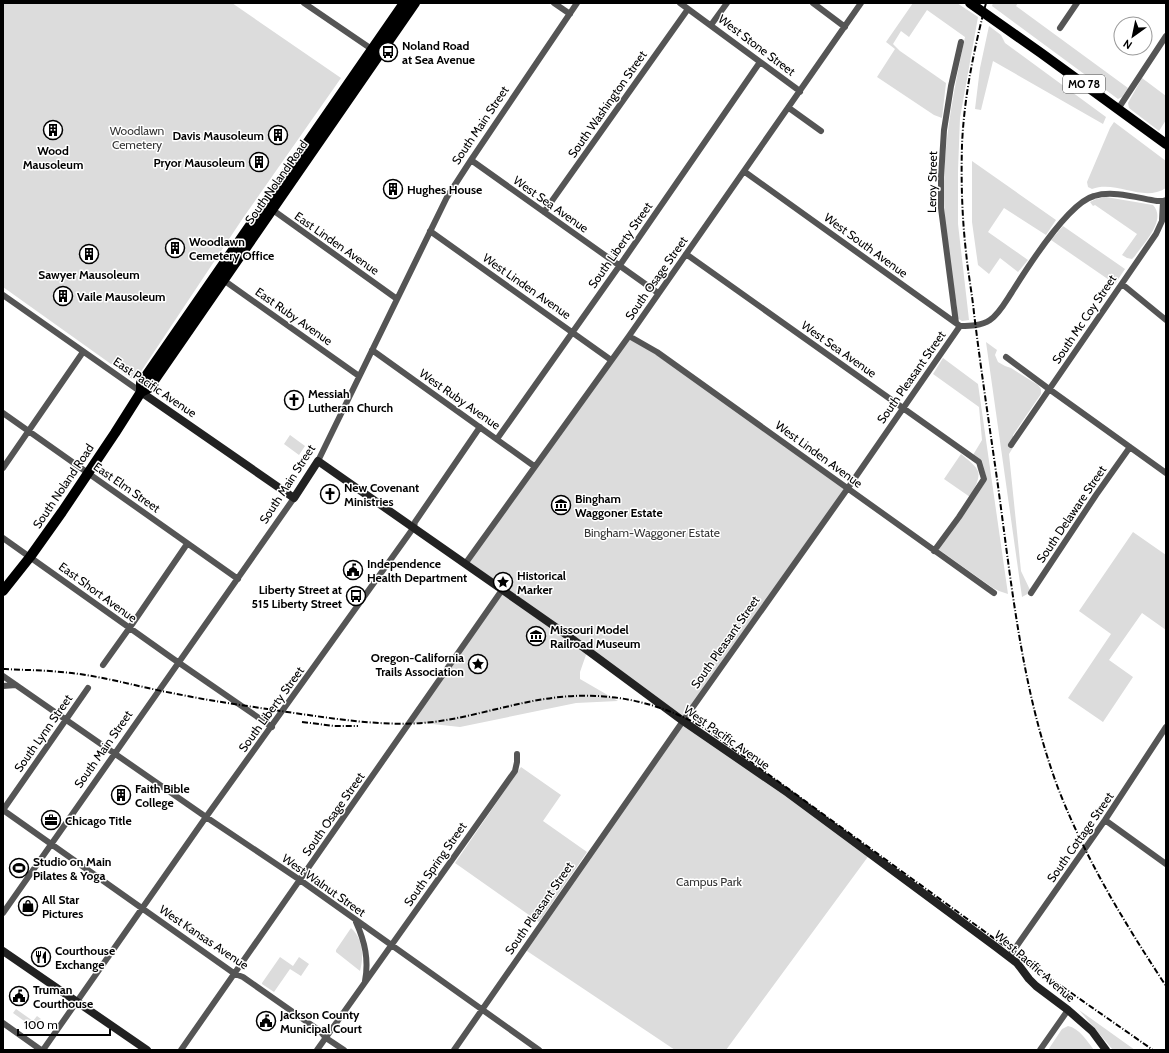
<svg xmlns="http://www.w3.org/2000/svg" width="1169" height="1053" viewBox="0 0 1169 1053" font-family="Cabin,sans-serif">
<rect width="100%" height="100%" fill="#fff"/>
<path fill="#dcdcdc" d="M3,3H232L341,78L243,218L136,379H132L3,287Z
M913,3H957L978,17L960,118L958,171V224L969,320L962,321L957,318V306C949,266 943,222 944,182C945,133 955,85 965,37L927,10L909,37L901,31L893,44L900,51L946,83L942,118L934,115L877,77L895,49L886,42Z
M993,3H1018L1016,6L1128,88L1122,97L1118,99L992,6Z
M989,26L1001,35L1005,43L1106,117L1103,124L993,61L981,110L975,109L980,68Z
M1142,78L1166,96V120L1159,131L1129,108L1128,103Z
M1114,122L1166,161V188C1143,203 1117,180 1092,189L1088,187L1087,182L1110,128Z
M972,161L1056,220L1046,235L1004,208L988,232L1028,260L1018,272L1000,258L989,274L978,265L972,222Z
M1106,197L1153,205C1167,220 1144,243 1135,256L1132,259L1127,258L1122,255L1137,234L1095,205L1093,206L1090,202L1096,199Z
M1063,226L1125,269L1115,284L1051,240Z
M629,336L848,488L683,721L870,854L726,1050H675L524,949L682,721L587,652L580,672V679L618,701L576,703L460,727L423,723H409L502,590L465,564Z
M986,342L997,350L995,355L998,362L1005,366L1011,368L1038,385L1041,389V394L1013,435L1014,446L1009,454L1021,571L1031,592L1022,597Z
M943,358L978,384L1008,594L999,591L993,588L938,549L963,516L987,480L982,461L973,455L982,440L979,407L933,374Z
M290,435L305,446L299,455L284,444Z
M961,454C982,471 983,472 970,497L944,479Z
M1133,532L1166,555V630L1142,613L1109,660L1133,677L1103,722L1068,698L1111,634L1079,611Z
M521,767L561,795L543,821L587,852L539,922L455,863Z
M351,928C363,938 364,957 360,971L336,952V950Z
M280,957L293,966L299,957L309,964L301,976L290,969L274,992L262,984V983Z
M16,1009L33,1021L37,1016L41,1019L34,1028L13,1013Z
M1079,1010L1135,1050H1113Z
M1068,1026C1079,1028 1088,1042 1094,1050H1048L1062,1029Z"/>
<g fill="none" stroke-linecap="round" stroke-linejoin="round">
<path stroke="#555" stroke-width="6" d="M304,3L373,50
M554,3L570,14
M680,3L797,89L800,92
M813,3L845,27
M711,25L727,3
M1060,28L1077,3
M789,108L821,131
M1118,109L1166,36
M471,160L658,293
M745,172L960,326C970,326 981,326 990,320C999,314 1006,301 1012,292C1027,268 1068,203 1094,196C1113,190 1138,198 1157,201H1163L1166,200
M270,208L397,299
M544,212L688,9
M430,231L611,360
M686,254L979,462L984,479L959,517L934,551
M222,279L359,376
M1122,284L1166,320
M3,295L141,392
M956,323L941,208V177L944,130L951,86L961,42
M629,336L657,352L994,593
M372,350L534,466
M1006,357L1049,389L1166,473
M3,413L238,579
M497,439L620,265L760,62
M1011,445L1156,234L1162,221L1163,201
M318,461L447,197L471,160L577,3
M3,468L83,352
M3,538L172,658L272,727
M465,564L629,336L861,3
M1031,593L1096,495L1130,447
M103,665L133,623L187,544
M3,676L206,817L300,880L539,1050
M3,686L16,685
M3,810L235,974L243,977L320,1031L326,1038L344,1050
M3,810L88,688
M1105,820L1166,864
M3,913L294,498
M356,922C365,942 369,960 365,981
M1009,957L1105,820L1166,727
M3,1023L41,1050
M43,1050L206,817L414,527L415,522L480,427
M181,1050L502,590
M317,1050L515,771L517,762V754
M454,1050L683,721L848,488L960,326
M1040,1050L1068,1010"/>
<path stroke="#222" stroke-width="8" d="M141,392L294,498L318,461L564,633L683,721L788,793L996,947L1017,963L1029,979L1036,986L1068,1010L1092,1031L1106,1050
M3,951L147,1050"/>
<path stroke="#000" stroke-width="10" d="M970,3L1041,53L1166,144
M141,392L149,388L415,3
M3,591L30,557L62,512L115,433L141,392V383L404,3"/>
<path stroke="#000" stroke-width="2" stroke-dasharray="6 2 1 2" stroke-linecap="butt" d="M986,3C974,49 964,97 962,145C961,181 962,217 966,252C968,273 972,293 974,313C981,371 990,429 998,486C1012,588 1022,691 1058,788C1086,860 1124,922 1166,986
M3,669C22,670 41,670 61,672C100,675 138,687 177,694C216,702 255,707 294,713C337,719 380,726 423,723C460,720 496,708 533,701C595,689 651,697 706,729L1021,958L1153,1050
M302,722L334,726H358"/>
</g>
<defs>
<g id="bus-ring" transform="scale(1)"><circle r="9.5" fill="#fff" stroke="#000" stroke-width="1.5"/><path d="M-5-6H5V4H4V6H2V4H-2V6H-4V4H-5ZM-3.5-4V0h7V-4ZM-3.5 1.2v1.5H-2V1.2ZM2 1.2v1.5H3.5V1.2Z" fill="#000"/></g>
<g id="building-ring" transform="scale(1)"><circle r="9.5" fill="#fff" stroke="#000" stroke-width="1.5"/><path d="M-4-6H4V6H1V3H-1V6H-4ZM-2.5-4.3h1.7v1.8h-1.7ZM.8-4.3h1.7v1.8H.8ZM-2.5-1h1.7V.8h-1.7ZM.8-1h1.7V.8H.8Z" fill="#000"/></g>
<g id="church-ring" transform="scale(1)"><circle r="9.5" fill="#fff" stroke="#000" stroke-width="1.5"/><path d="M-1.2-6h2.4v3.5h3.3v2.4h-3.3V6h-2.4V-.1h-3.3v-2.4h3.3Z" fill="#000"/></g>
<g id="museum-ring" transform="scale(1)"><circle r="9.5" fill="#fff" stroke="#000" stroke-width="1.5"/><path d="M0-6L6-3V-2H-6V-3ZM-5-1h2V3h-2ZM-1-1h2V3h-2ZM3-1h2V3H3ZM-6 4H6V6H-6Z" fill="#000"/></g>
<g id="civic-ring" transform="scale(1)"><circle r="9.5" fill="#fff" stroke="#000" stroke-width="1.5"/><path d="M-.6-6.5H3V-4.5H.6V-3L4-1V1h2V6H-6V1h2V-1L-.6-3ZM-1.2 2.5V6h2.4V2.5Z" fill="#000"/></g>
<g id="sight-ring" transform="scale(1)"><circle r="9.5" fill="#fff" stroke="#000" stroke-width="1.5"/><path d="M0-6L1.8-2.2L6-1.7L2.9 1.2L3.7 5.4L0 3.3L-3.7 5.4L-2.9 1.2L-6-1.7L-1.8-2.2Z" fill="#000"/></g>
<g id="office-ring" transform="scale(1)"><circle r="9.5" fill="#fff" stroke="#000" stroke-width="1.5"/><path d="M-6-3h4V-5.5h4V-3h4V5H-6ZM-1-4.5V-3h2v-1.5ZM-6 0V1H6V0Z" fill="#000"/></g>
<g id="stadium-ring" transform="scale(1)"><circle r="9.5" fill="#fff" stroke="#000" stroke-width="1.5"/><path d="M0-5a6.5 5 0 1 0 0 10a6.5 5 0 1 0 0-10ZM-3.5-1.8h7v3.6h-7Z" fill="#000"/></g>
<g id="shop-ring" transform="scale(1)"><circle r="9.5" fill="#fff" stroke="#000" stroke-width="1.5"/><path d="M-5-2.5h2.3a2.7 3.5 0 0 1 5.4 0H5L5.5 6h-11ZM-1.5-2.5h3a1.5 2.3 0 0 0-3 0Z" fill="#000"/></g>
<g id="restaurant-ring" transform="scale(1)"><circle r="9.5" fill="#fff" stroke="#000" stroke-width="1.5"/><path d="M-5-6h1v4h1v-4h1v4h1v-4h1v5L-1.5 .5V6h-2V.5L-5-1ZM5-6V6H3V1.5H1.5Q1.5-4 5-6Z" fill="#000"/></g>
</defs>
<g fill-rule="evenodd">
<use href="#bus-ring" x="388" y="52"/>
<use href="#building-ring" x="53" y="130"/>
<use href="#building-ring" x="278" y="135"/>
<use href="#building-ring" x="259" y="162"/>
<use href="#building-ring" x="393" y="189"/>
<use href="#building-ring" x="175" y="248"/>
<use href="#building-ring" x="89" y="254"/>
<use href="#building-ring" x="63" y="296"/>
<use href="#church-ring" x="294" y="400"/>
<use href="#church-ring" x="330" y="494"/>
<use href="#museum-ring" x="561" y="505"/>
<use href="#civic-ring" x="353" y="570"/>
<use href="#sight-ring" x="503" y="582"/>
<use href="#bus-ring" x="356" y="596"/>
<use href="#museum-ring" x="536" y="636"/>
<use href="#sight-ring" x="478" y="664"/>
<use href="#building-ring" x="121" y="795"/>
<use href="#office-ring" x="51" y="820"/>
<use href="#stadium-ring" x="19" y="868"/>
<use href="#shop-ring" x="28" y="906"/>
<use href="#restaurant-ring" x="41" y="957"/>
<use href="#civic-ring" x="19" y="996"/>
<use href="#civic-ring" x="266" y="1021"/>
</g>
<g text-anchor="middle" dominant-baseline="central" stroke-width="3" stroke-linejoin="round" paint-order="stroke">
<rect fill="#fff" stroke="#4c4c4c" stroke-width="1" x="1063" y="75" width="42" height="18" rx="3"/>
<g font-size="11" font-weight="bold" fill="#000">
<text x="1084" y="84">MO 78</text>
</g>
<g font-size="12" font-weight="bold" fill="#000" stroke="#fff" text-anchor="start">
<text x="402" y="45">Noland Road<tspan x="402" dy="14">at Sea Avenue</tspan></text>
<text x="264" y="135" text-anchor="end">Davis Mausoleum</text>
<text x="53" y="150" text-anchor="middle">Wood<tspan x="53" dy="14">Mausoleum</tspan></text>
<text x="245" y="162" text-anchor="end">Pryor Mausoleum</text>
<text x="407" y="189">Hughes House</text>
<text x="189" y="241">Woodlawn<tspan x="189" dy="14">Cemetery Office</tspan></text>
<text x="89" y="274" text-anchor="middle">Sawyer Mausoleum</text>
<text x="77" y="296">Vaile Mausoleum</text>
<text x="308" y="393">Messiah<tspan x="308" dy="14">Lutheran Church</tspan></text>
<text x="344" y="487">New Covenant<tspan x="344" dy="14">Ministries</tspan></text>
<text x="575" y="498">Bingham<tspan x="575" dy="14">Waggoner Estate</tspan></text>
<text x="367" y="563">Independence<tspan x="367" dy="14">Health Department</tspan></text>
<text x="517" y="575">Historical<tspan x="517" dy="14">Marker</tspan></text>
<text x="342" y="589" text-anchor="end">Liberty Street at<tspan x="342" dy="14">515 Liberty Street</tspan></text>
<text x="550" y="629">Missouri Model<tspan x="550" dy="14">Railroad Museum</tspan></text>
<text x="464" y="657" text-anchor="end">Oregon-California<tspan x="464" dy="14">Trails Association</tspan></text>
<text x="135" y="788">Faith Bible<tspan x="135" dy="14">College</tspan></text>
<text x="65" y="820">Chicago Title</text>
<text x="33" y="861">Studio on Main<tspan x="33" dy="14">Pilates &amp; Yoga</tspan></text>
<text x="42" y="899">All Star<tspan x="42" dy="14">Pictures</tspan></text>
<text x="55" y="950">Courthouse<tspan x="55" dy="14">Exchange</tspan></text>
<text x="33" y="989">Truman<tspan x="33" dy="14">Courthouse</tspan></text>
<text x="280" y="1014">Jackson County<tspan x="280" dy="14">Municipal Court</tspan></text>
</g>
<g font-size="12" fill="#000" stroke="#fff">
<text transform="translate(757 45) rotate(37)">West Stone Street</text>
<text transform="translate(607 104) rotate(-55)">South Washington Street</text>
<text transform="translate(480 125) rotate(-56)">South Main Street</text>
<text transform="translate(276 182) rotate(-55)">South Noland Road</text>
<text transform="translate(932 182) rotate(-89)">Leroy Street</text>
<text transform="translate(551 204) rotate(35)">West Sea Avenue</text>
<text transform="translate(337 243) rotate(35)">East Linden Avenue</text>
<text transform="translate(620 245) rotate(-55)">South Liberty Street</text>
<text transform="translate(866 245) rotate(36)">West South Avenue</text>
<text transform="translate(656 278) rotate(-55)">South Osage Street</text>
<text transform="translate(527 286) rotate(35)">West Linden Avenue</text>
<text transform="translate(294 316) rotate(35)">East Ruby Avenue</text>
<text transform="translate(1084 319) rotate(-56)">South Mc Coy Street</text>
<text transform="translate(839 349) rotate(35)">West Sea Avenue</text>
<text transform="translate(911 377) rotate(-55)">South Pleasant Street</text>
<text transform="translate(155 387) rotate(34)">East Pacific Avenue</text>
<text transform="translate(460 399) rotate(35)">West Ruby Avenue</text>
<text transform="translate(819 454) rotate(36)">West Linden Avenue</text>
<text transform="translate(287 484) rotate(-57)">South Main Street</text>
<text transform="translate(63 486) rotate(-56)">South Noland Road</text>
<text transform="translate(127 487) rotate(35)">East Elm Street</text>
<text transform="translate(1071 514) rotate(-56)">South Delaware Street</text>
<text transform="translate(98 592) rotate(36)">East Short Avenue</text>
<text transform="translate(725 642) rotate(-55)">South Pleasant Street</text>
<text transform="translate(271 709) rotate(-54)">South Liberty Street</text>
<text transform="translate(43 733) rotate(-55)">South Lynn Street</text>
<text transform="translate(727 737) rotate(35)">West Pacific Avenue</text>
<text transform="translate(103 749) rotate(-55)">South Main Street</text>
<text transform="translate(333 814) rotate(-55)">South Osage Street</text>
<text transform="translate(1080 837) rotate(-55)">South Cottage Street</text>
<text transform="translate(435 864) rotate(-55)">South Spring Street</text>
<text transform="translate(324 885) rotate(35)">West Walnut Street</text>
<text transform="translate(539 908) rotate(-55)">South Pleasant Street</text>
<text transform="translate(204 937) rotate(34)">West Kansas Avenue</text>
<text transform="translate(1035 966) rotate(41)">West Pacific Avenue</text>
</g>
<g font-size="12" fill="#333" stroke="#fff">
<text x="137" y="130">Woodlawn<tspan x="137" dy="14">Cemetery</tspan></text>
<text x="652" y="532">Bingham-Waggoner Estate</text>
<text x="709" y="881">Campus Park</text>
</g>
</g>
<rect width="1169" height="1053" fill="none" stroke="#000000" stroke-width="8"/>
<g transform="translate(1133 36) rotate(213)"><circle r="19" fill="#ffffff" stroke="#999999"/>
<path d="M0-3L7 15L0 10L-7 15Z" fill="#000000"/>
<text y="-6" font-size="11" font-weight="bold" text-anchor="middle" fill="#000000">N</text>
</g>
<path d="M18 1029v6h92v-6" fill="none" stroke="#000000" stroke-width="2"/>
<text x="24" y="1029" font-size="12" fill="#000000" stroke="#ffffff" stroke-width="3" paint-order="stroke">100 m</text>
</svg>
